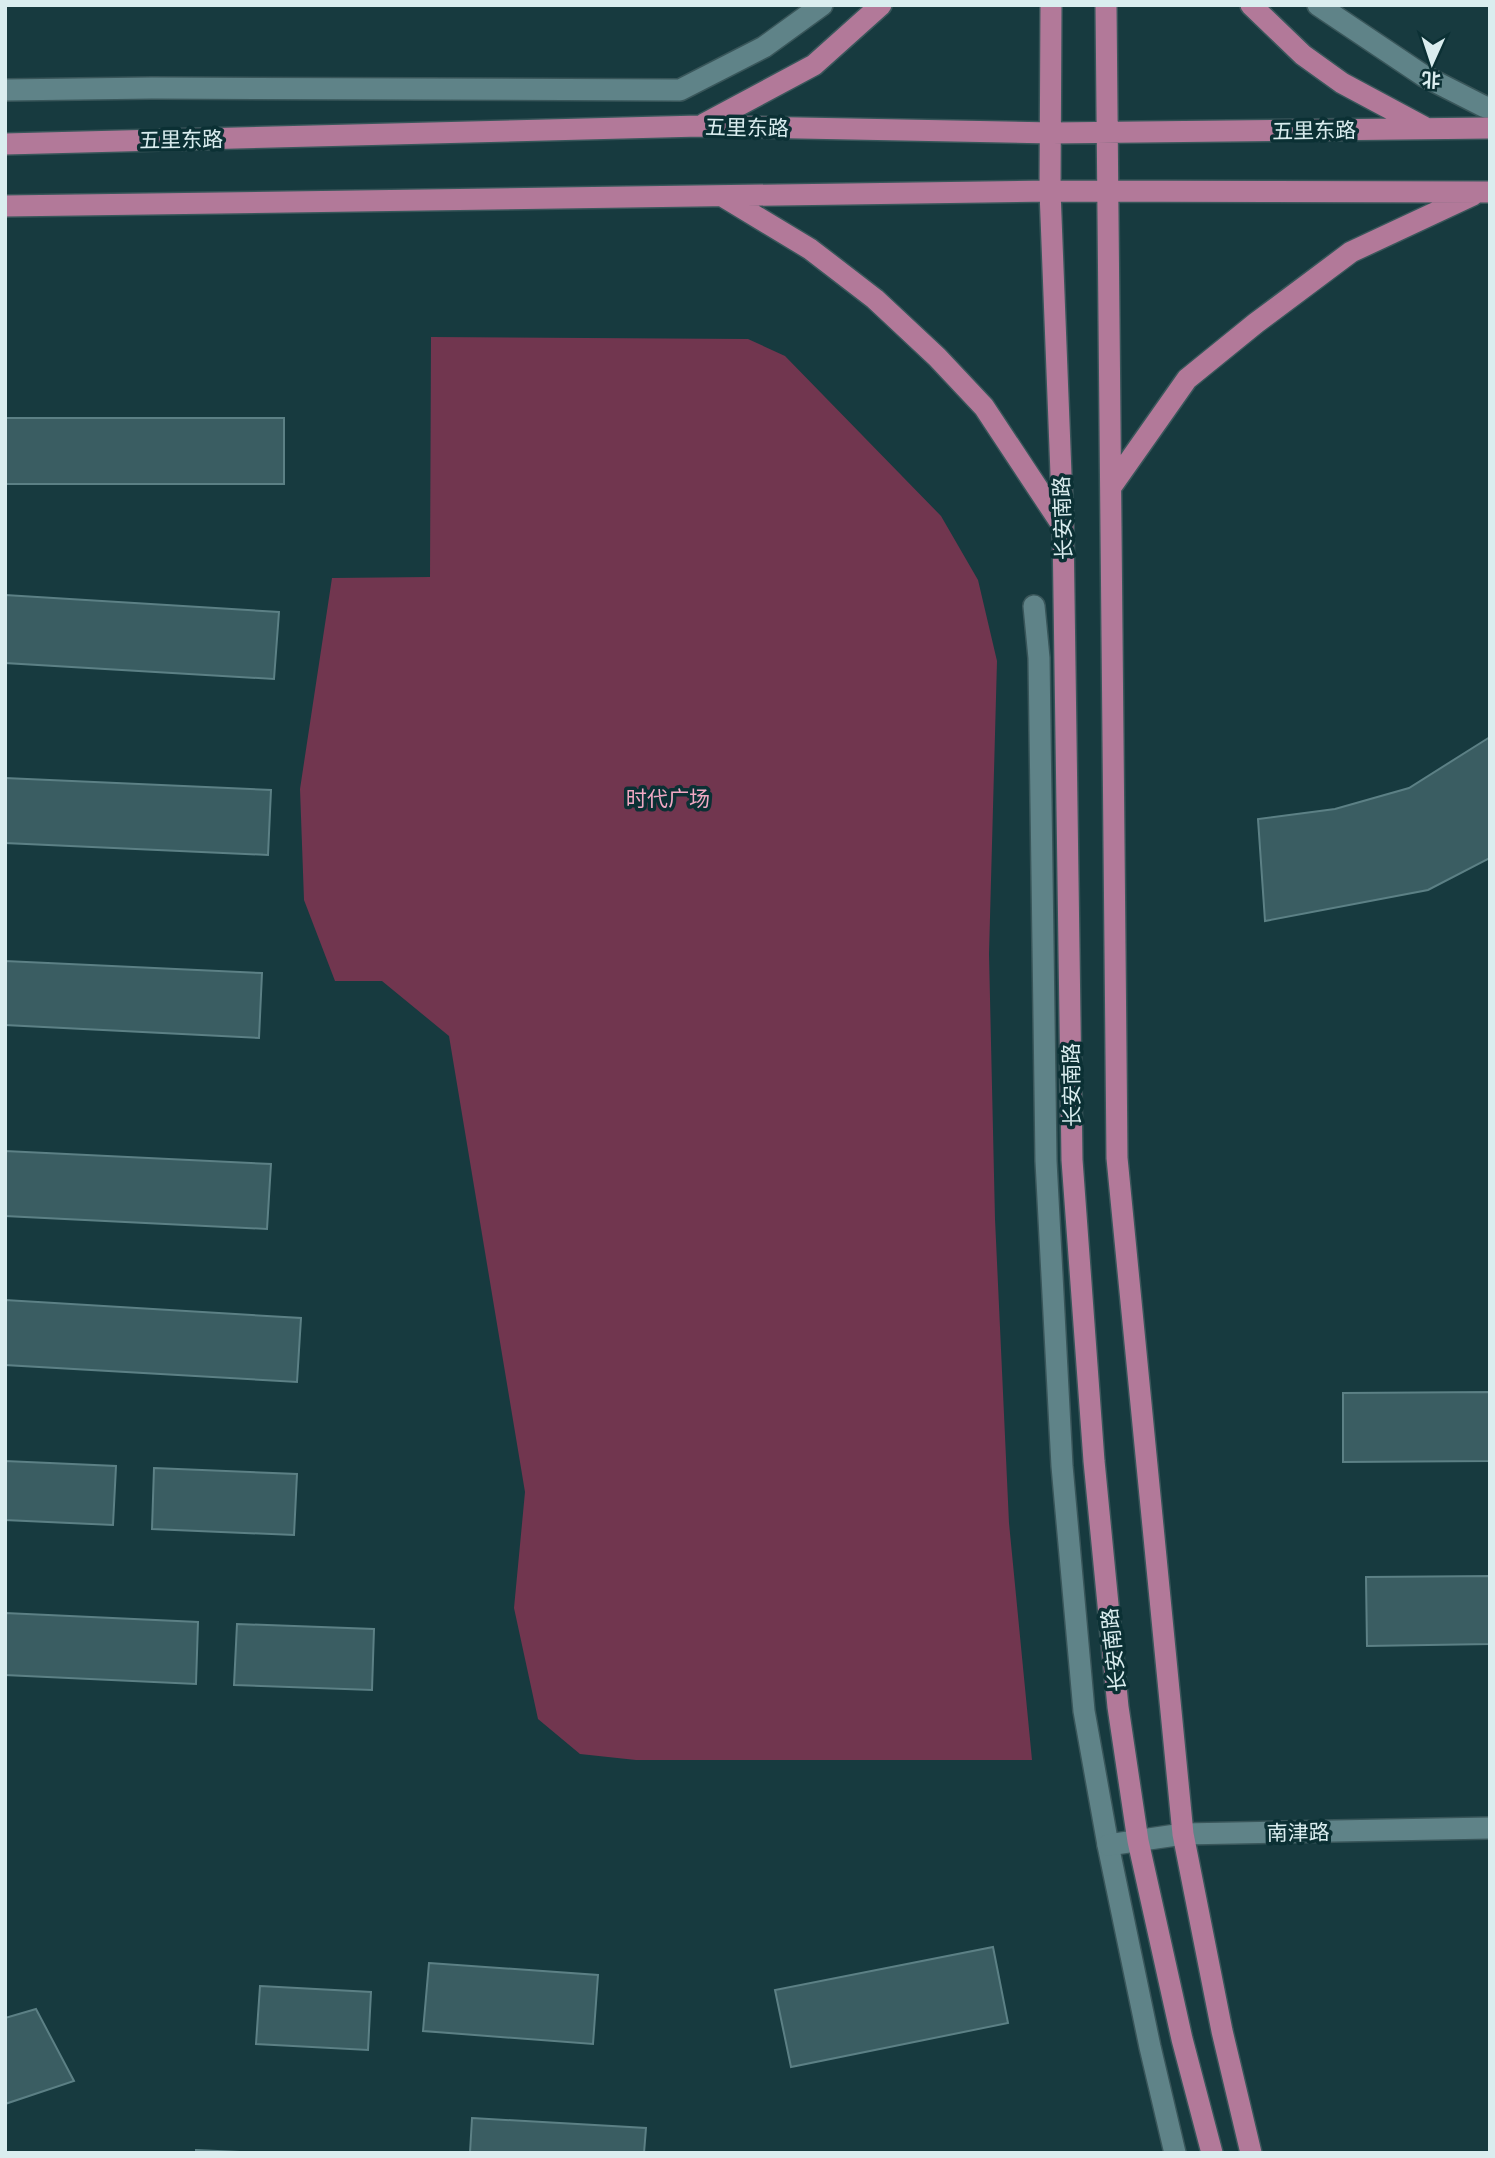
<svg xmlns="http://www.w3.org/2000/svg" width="1495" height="2158" viewBox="0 0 1495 2158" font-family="Mulish,'Noto Sans SC',sans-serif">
<rect width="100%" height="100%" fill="#173a3f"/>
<path fill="#71364f" d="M431,337L748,339L785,356L941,516L978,580L997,661L989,954L995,1219L1009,1523L1032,1760H636L580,1754L538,1719L514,1608L525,1492L449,1036L382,981H335L304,900L300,789L332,578L430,577Z"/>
<path fill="#3a5d62" stroke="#5c8085" stroke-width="2" d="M5,418H284V484H5Z
M5,595L279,612L274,679L5,663Z
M1490,737V858L1428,890L1265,921L1258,819L1335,809L1409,788Z
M5,778L271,790L268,855L5,843Z
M5,961L262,973L259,1038L5,1025Z
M5,1151L271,1164L267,1229L5,1216Z
M5,1300L301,1318L297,1382L5,1365Z
M1490,1392V1461L1343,1462V1393Z
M5,1461L116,1466L113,1525L5,1520Z
M154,1468L297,1474L294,1535L152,1529Z
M1490,1576V1644L1367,1646L1366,1577Z
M5,1613L198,1622L196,1684L5,1675Z
M237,1624L374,1629L372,1690L234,1685Z
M993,1947L1008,2023L791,2067L775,1990Z
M429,1963L598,1975L593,2044L423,2031Z
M260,1986L371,1992L368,2050L256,2044Z
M36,2009L74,2081L5,2104V2018Z
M472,2118L646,2128L644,2153H470Z
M196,2150L263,2153H196Z"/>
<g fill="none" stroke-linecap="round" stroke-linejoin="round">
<g stroke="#39565a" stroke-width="24">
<path id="minor" d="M1318,5L1424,76L1485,107H1490
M5,90L152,88L680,90L764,47L822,5
M1034,606L1039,658L1046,1161L1062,1466L1084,1711L1108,1845L1150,2047L1175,2153"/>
</g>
<g stroke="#39565a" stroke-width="24">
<path id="tertiary" d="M1108,1845L1183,1834L1490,1828"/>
</g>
<g stroke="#39565a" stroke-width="24">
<path id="primary" d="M1051,5L1050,191L1063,526L1072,1160L1094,1461L1118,1707L1138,1841L1182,2039L1212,2153
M1106,5L1117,1158L1183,1834L1222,2031L1251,2153
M1251,5L1303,55L1342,83L1424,127
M704,124L814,65L881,5
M5,144L700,126L1052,133L1490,128
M724,197L810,249L875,299L937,357L984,407L1062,525
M5,206L1050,191L1490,192
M1111,487L1187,379L1256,323L1351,252L1473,195"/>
</g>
<use href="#minor" stroke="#5f8388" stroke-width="21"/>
<use href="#tertiary" stroke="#5f8388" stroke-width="21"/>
<use href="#primary" stroke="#b27999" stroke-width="21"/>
</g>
<g text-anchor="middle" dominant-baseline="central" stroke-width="7" stroke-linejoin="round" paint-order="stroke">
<g font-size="21" fill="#daedef" stroke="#0b3034">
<text transform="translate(747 127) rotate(1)">五里东路</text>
<text transform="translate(1314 130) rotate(-1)">五里东路</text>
<text transform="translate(181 139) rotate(-1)">五里东路</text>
<text transform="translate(1062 518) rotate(-92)">长安南路</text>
<text transform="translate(1071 1085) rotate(-91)">长安南路</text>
<text transform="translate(1113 1650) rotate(-96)">长安南路</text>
<text transform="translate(1298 1832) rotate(-1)">南津路</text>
</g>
<g font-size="21" fill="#f1a9c4" stroke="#0b3034">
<text x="668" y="798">时代广场</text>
</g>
</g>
<rect width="1495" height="2158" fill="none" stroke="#daedef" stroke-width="14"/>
<g transform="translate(1432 63) rotate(183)" stroke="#0b3034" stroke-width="5" paint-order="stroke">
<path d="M0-5L12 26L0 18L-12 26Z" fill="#daedef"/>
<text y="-10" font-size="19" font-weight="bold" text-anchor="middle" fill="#daedef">北</text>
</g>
</svg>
